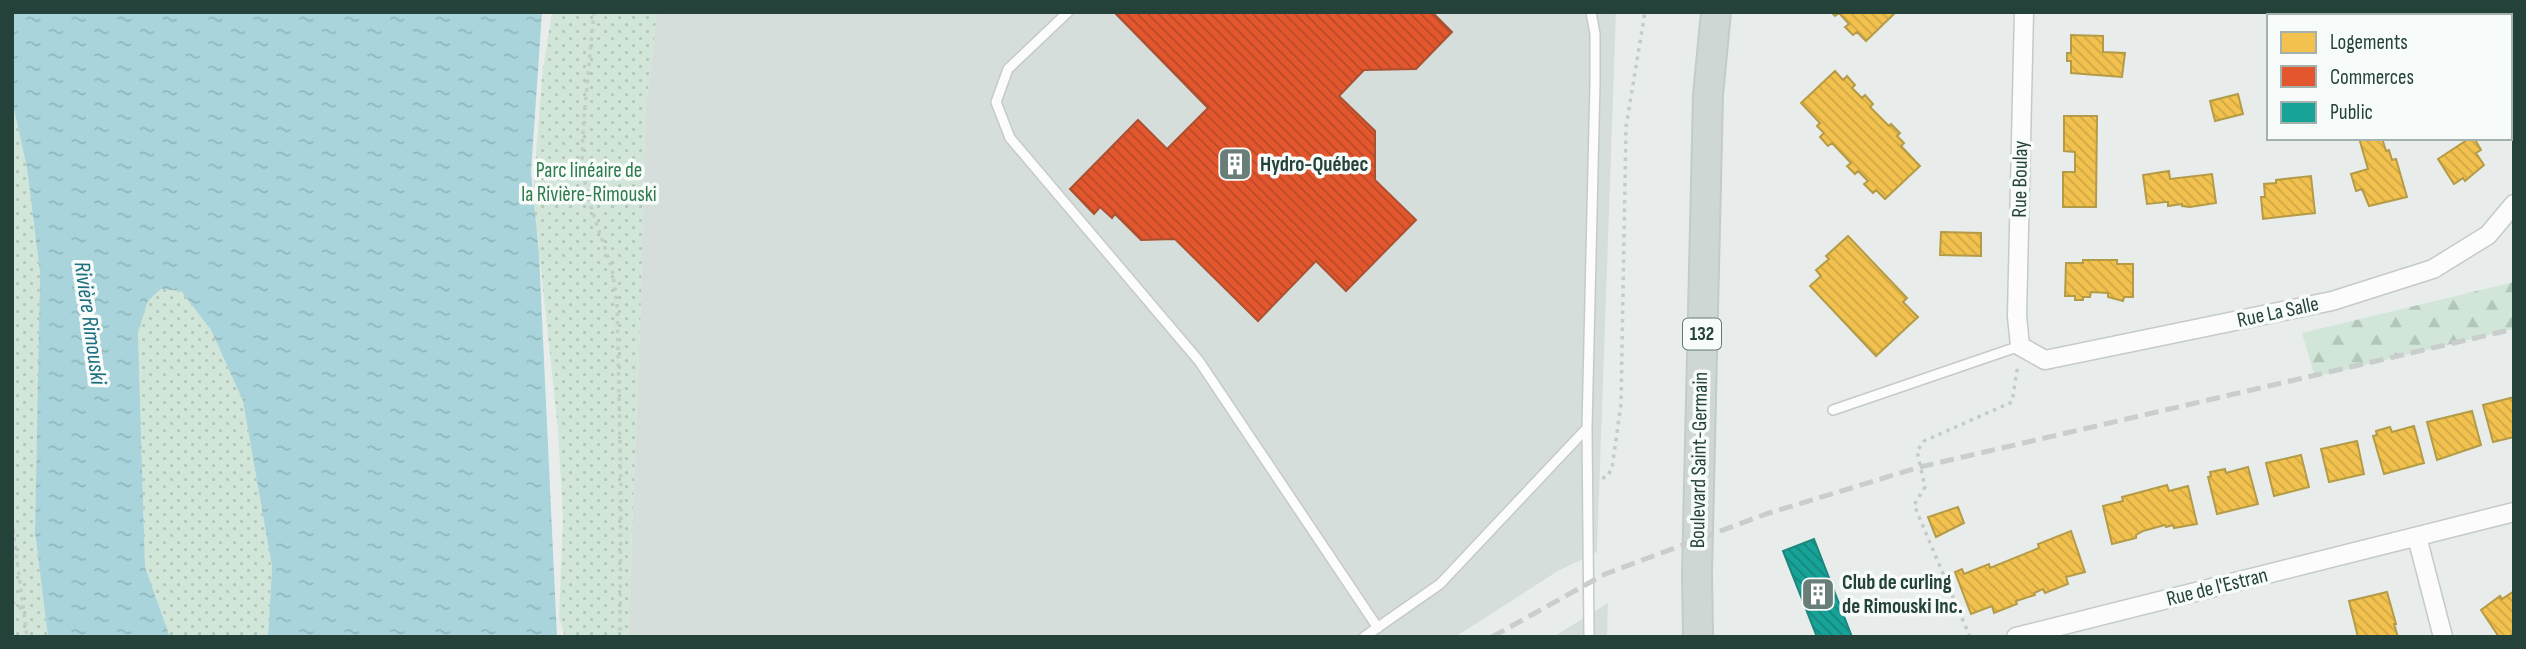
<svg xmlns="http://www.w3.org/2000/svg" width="2526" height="649" viewBox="0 0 2526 649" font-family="'Sofia Sans Condensed',sans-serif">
<defs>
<pattern id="forest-firs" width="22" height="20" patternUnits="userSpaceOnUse" patternTransform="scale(1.75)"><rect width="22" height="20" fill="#d1e6d8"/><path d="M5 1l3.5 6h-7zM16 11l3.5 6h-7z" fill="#b3c6ba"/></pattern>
<pattern id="park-dots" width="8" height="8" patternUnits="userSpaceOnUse" patternTransform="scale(1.75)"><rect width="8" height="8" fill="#d1e6d8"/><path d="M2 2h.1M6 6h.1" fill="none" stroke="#b3c6ba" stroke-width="1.8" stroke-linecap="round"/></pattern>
<pattern id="water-ripples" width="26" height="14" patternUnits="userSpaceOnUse" patternTransform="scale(1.75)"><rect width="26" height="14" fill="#a9d4db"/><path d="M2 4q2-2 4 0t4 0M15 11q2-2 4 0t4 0" fill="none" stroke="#91b7bd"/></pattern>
<pattern id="homes-back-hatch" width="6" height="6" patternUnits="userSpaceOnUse" patternTransform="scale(1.75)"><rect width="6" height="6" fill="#f2c14e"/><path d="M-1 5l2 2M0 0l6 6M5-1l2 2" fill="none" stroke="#cfa745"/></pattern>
<pattern id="shops-back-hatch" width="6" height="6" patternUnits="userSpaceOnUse" patternTransform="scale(1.75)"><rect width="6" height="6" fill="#e4572e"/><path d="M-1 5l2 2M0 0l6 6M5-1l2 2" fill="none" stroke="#b94a28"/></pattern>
<pattern id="public-back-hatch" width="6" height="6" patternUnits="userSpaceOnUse" patternTransform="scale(1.75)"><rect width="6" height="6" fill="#17a398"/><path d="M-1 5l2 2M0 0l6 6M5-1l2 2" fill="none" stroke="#15867d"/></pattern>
</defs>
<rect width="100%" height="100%" fill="#e8edeb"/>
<path fill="#d6dedb" d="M657,12H1616L1597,552L1558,571L1455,637H628L641,298L645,115Z
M1608,603L1607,637H1553Z"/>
<path fill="url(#forest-firs)" d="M2514,282V329L2315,377L2302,333Z"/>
<path fill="url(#park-dots)" d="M552,12H657L645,115L641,298L628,637H565L559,617L563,518L558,429L533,195L542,76Z
M12,100L27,168L40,273L35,532L48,637H12Z
M161,289L181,291L211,330L243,401L272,567L268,637H170L145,567L138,331L148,301Z"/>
<path fill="url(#water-ripples)" d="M12,12H542L531,172L539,254L557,637H268L272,567L243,401L211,330L181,291L161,289L148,301L138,332L145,567L170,637H48L35,532L40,273L27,168L12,100Z"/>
<path fill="url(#homes-back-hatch)" stroke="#b49b48" stroke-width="2" d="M1831,12H1896L1866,41L1857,32L1853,35L1845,27L1849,24L1839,13L1835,16Z
M2071,35L2103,36V52L2125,53L2122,77L2071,73V61H2067V53H2071Z
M1835,71L1843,80L1847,76L1855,85L1852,88L1862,98L1865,95L1873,104L1870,107L1889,126L1891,124L1900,133L1897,136L1904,143L1901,146L1920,166L1885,199L1876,190L1873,193L1864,184L1868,181L1858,171L1855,174L1847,166L1851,163L1832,143L1828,146L1820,137L1824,133L1817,126L1820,123L1801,103Z
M2238,94L2243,114L2215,121L2210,101Z
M2064,116H2097L2096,207H2063V172H2075V152L2064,151Z
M2359,138H2382L2386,151L2389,150L2392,160L2396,159L2407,197L2369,206L2362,189L2356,191L2351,174L2368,169Z
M2470,138H2474L2481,150L2476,153L2484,165L2465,181L2463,178L2454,184L2438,159Z
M2169,171L2170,179L2212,174L2216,203L2190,207L2182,206V204L2168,206V202H2165L2147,204L2143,175Z
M2311,176L2315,213L2263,219L2261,197H2265L2264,184L2276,183V180Z
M1941,232L1981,233V256L1940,255Z
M1848,236L1907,298L1903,302L1918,317L1876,356L1810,286L1821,276L1816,270L1829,259L1826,256Z
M2083,260H2117V264H2133V297H2124L2123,301L2108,297V293L2091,292L2090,297H2083V300H2075V296H2065L2066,263H2083Z
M2514,397V437L2493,442L2483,405Z
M2472,411L2481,445L2437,460L2427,422Z
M2414,426L2424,463L2384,474L2373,436L2377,435L2376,431L2390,427L2392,432Z
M2357,441L2364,474L2329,482L2321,449Z
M2301,455L2309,487L2274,496L2266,463Z
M2248,467L2258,504L2217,514L2208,477L2211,476L2210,472L2225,469L2226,473Z
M2167,485L2169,491L2188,486L2197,524L2174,528L2173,525L2166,527L2165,525L2143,531L2136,535V538L2112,544L2103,506L2123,501L2122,497Z
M1958,507L1964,523L1936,537L1928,517Z
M2071,531L2085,572L2066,577L2068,584L2045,593L2043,589L2034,593L2035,595L2016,601L2017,604L1994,613L1992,606L1971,614L1955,572L1962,569L1964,574L1989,564L1990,568L2039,548L2038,544Z
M2514,591V633L2508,637H2499L2481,610L2500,596L2502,599Z
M2387,592L2396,624H2394L2398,637H2358L2349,601Z"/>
<path fill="url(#shops-back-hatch)" stroke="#aa5132" stroke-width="2" d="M1114,12H1432L1452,32L1416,69L1364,70L1339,96L1375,131V180L1416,220L1346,291L1316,261L1258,321L1175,239L1141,240L1115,214L1112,218L1100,207L1094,214L1070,189L1138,120L1167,149L1208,108Z"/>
<path fill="url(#public-back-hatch)" stroke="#1b867c" stroke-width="2" d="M1814,539L1852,637H1817L1783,551Z"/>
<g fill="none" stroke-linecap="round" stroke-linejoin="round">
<g stroke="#c5cac8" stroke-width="12">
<path id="service" d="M1068,12L1008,69L996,102L1010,138L1199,361L1378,628
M1833,410L2020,346
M1364,637L1440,584L1587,428
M1589,637L1587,428L1595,82V34L1591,12"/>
</g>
<g stroke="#c5cac8" stroke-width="21">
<path id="minor" d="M2024,12L2017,316L2020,346L2045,360L2332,301L2433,269L2488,235L2514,204
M2417,537L2443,637
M2016,637L2514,512"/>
</g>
<g stroke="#c3ccc9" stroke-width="32">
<path id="primary" d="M1698,637L1697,573L1708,95L1716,12"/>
</g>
<path stroke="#c3ccca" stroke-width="3.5" stroke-dasharray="3.5 5" stroke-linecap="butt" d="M594,12L583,129L582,168L589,201L612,269L617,302L621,490L620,637
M1602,478L1607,477L1612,468L1621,404L1626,127L1645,12
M12,521L27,637
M12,602L23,610
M1970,637L1914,505L1925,487L1917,451L1924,441L2012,402L2018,364"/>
<use href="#service" stroke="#fcfcfc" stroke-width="9"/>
<use href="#minor" stroke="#fcfcfc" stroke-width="18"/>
<use href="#primary" stroke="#cfd7d5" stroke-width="28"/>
<path stroke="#c9cdcc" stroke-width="5" stroke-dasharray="14 7" stroke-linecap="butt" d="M1492,637L1605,574L1766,514L1920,467L2514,329"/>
</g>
<defs>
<g id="building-square" transform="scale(1.75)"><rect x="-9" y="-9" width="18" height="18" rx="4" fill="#697e78" stroke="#f7fbf9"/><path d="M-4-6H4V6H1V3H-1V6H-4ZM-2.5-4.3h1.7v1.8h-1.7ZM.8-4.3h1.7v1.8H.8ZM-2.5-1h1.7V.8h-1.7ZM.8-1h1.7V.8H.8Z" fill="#fff"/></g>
</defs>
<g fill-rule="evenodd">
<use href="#building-square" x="1235" y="164"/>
<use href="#building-square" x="1818" y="594"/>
</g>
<g text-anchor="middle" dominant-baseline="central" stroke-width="7" stroke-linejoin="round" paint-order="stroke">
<rect fill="#f7fbf9" stroke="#637a73" stroke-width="2" x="1683" y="318.5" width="38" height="31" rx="5"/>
<g font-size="19" font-weight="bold" fill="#24423a">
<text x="1702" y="334">132</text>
</g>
<g font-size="21" font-weight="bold" fill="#24423a" stroke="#f7fbf9" text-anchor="start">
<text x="1260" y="164">Hydro-Québec</text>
<text x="1842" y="582">Club de curling<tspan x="1842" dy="24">de Rimouski Inc.</tspan></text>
</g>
<g font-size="21" fill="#2d7a4b" stroke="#f7fbf9">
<text x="589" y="170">Parc linéaire de<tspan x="589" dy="24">la Rivière-Rimouski</tspan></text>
</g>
<g font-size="21" fill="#24423a" stroke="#f7fbf9">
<text transform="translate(2020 179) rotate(-89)">Rue Boulay</text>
<text transform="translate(2278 312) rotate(-12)">Rue La Salle</text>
<text transform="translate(1699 460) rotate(-89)">Boulevard Saint-Germain</text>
<text transform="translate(2217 587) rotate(-14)">Rue de l'Estran</text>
</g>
<g font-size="23" font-style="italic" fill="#1c6f80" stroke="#f7fbf9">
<text transform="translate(90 323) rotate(82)">Rivière Rimouski</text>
</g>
</g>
<rect width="2526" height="649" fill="none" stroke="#24423a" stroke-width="28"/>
<rect x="2267" y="14" width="245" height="126" fill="#f7fbf9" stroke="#a3b1ad" stroke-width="2"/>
<rect x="2281" y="32" width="35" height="21" fill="#f2c14e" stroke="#a3b1ad" stroke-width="2"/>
<text x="2330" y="49" font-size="21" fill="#24423a">Logements</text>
<rect x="2281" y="66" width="35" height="21" fill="#e4572e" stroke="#a3b1ad" stroke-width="2"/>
<text x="2330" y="84" font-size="21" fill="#24423a">Commerces</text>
<rect x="2281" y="102" width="35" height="21" fill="#17a398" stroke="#a3b1ad" stroke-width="2"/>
<text x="2330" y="119" font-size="21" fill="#24423a">Public</text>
</svg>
